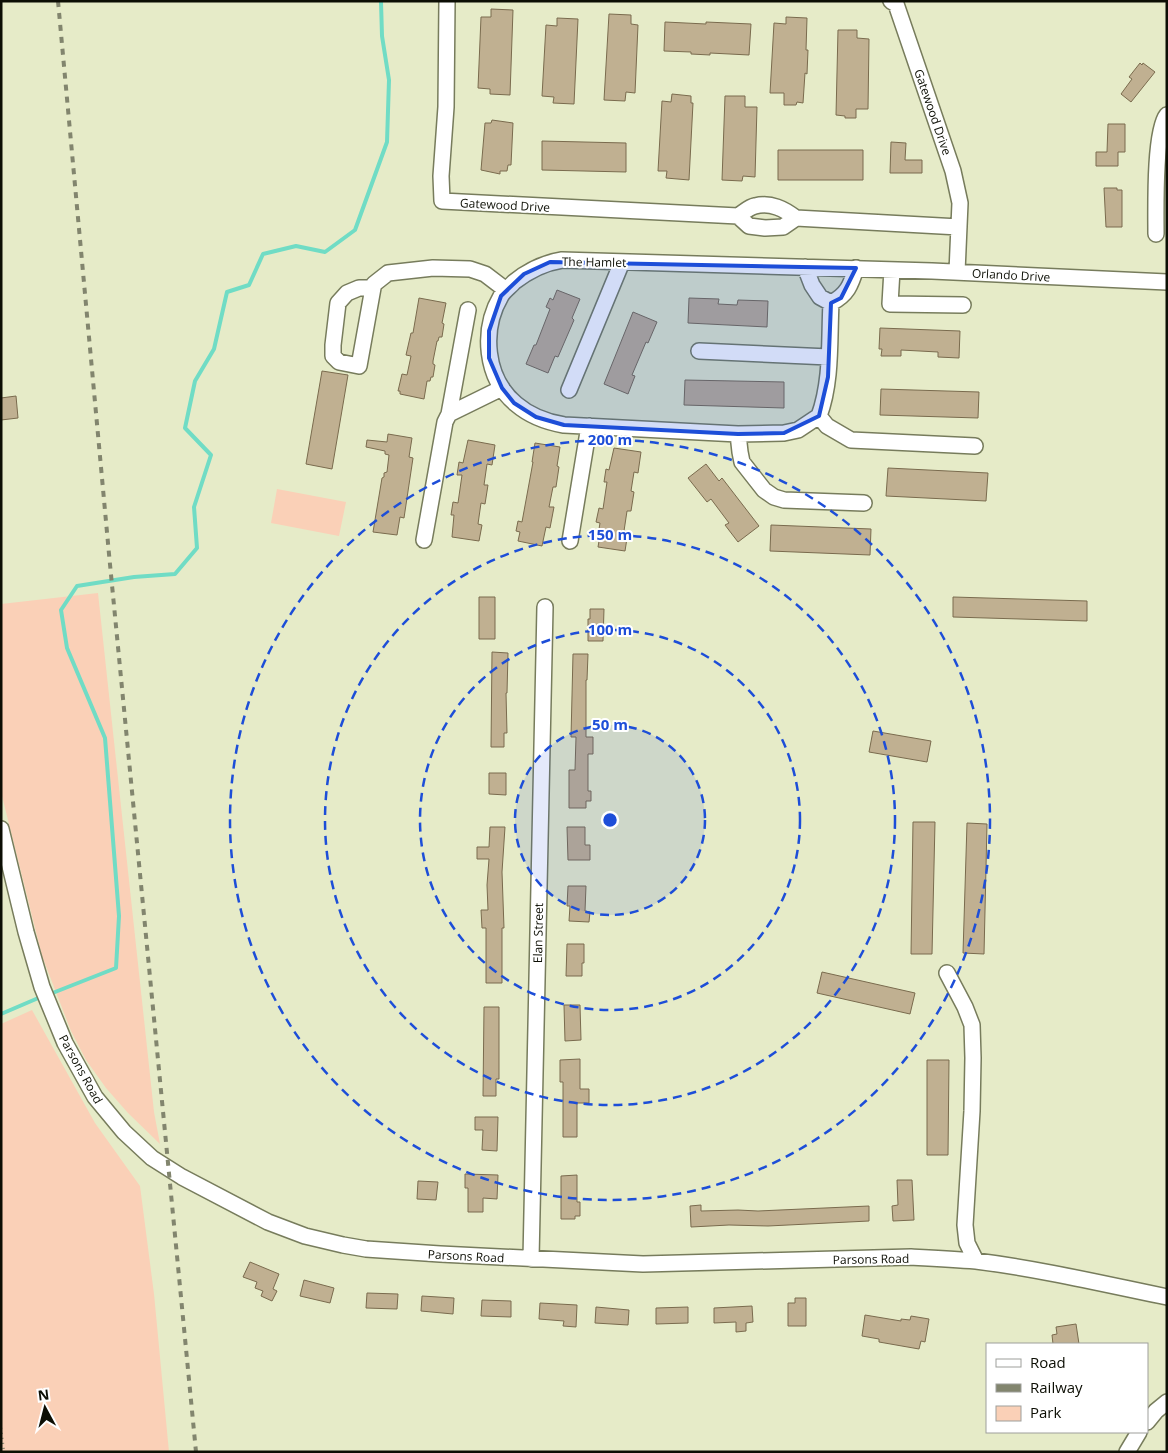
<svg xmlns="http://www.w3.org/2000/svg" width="1168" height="1453" viewBox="0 0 1168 1453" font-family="'Open Sans',sans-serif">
<rect width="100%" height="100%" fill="#e6ebc8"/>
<path fill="#fad0b7" d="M277,489L346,502L339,536L271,523Z
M98,593L154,1112L160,1144L128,1113L106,1088L86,1060L71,1031L42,956L1,792V604Z
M32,1010L95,1123L140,1186L154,1294L169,1452H1V1024Z"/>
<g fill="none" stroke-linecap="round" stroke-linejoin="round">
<path stroke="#70dcc5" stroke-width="4" d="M50,994L116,968L119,916L105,738L67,648L61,610L77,586L134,577L175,574L197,548L194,507L211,455L185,428L195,381L214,349L227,292L249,285L263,254L296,246L325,252L355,230L387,142L389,80L382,36L381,2
M1,1014L43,996"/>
</g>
<path fill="#c0b091" stroke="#7a6b4e" d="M491,9L513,10L510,95L490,94V89L478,88L481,17H491Z
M609,14L631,15V24L638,25L635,93L626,92L625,101L604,100Z
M786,17L807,18L806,50H808L807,74L805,73L803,103L797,102L796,105H784V93H770L774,23L786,24Z
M557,18L578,19L574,104L553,103L554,97L542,96L546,25L557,26Z
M665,22L706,24V22L751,24L749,55L710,53V55L691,54V52L664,51Z
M838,30H857V38L869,39L868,109H856V118H845V116L836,115Z
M1140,63L1142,65L1143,63L1155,72L1131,102L1121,94L1132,79L1129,77Z
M672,94L691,96V103H693L689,180L666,178L667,171H658L662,101L671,102Z
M725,96H745V107H757L755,177L743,176L742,181L722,180Z
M492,120L513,123L511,165H508L507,171H500V174L481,170L485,123H491Z
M1108,124H1125V152H1118V166H1096V152H1107Z
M542,141L626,143V172L542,170Z
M891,142L906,143L905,160H922V173H890Z
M778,150H863V180H778Z
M1104,188H1117V190H1122V227H1106Z
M557,290L580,299L572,318L574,320L558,357L555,356L548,373L526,364L534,345H536L550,309L546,307L550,298L553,300Z
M419,298L446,303L442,323L444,324L442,337H439L438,341H437L433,361V364L435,365L433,377H431L430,381H427L424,399L400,394V391H398L402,374L407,375L411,356L406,355L411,333H413Z
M689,298L719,299L718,304L737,305L738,300L768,301L767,327L688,323Z
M633,312L657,322L648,343L646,342L632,375L635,376L628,394L604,384Z
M880,328L960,331L959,358L938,357V352L901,350V356H881L882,349H879Z
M322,371L348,375L332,469L306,464Z
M685,380L784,382V408L684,405Z
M881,389L979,392L978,418L880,415Z
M16,396L18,418L1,420V398Z
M388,434L412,438L409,457L413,458L404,518L400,517L397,535L373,532L382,478L384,477V473L387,472L389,455L385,454V451L366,447L367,440L387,442Z
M468,440L495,445L492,465L487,464L484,485H488L485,504L481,503L478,524L482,525L479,541L452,537L454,515H451L453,502L458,503L462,475H457L459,462L463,463Z
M535,443L560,447L557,466L559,467L556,487H553L549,507H554L550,528L546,527L542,546L518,541L520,532L516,531L518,521L522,522L533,462H532Z
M614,448L641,452L638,473L634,472L631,491L634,492L631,511H627L624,531L628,532L625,551L598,547L600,535H598L600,523L596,522L599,508L603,509L607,482H604L606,469L609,470Z
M706,464L719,481L722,478L759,526L738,542L725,525L729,523L711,499L707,502L688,478Z
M888,468L988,473L986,501L886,496Z
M771,525L871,529L870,555L770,551Z
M479,597H495V639H479Z
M953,597L1087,601V621L953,617Z
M590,609H604L603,641H588V619H590Z
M492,652L508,653L507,693H506L507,733H504V747H491Z
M573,654H588L587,680H586V737H593V754H588V791H591V801H586V808H569V770H575L576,737H571Z
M873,731L931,741L927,762L869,752Z
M489,773H506V795L489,794Z
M913,822H935L932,954H911Z
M967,823L987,824L984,954L963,953Z
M490,827H505L502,872L504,928H502V983H486V928H482L481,910H488L487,885L489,859H477V847H489Z
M567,827H585V845H590V860H568Z
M568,886H586L585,911L590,912L589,922L569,921L570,906H567Z
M567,944H584V963H582V976H566Z
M822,972L915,993L910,1014L817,993Z
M564,1005H580L581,1040L565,1041Z
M484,1007H499V1079H496V1096H483Z
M580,1059V1089H589V1103H577V1137H563V1082H560V1060Z
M927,1060H949L948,1155H927Z
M475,1117H498L497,1151L482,1150L483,1130H475Z
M465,1174L498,1175L497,1199L483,1198V1212H468V1188H465Z
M577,1175V1202H580V1216H575V1219H561V1176Z
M897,1180H912L914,1220L893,1221L892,1206L898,1205Z
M418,1181L438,1182L436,1200L417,1199Z
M701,1205V1211L738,1210L758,1211L869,1206V1221L768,1226L729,1225L691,1227L690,1206Z
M250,1262L279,1274L273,1289L277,1291L272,1301L261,1296L263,1291L255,1288L257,1282L243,1277Z
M304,1280L334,1288L330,1303L300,1296Z
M367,1293L398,1294L397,1309L366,1308Z
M422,1296L454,1298L453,1314L421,1311Z
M795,1298H806V1326H788V1303H795Z
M482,1300L511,1301V1317L481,1316Z
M540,1303L577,1305L576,1327L563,1326L564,1321L539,1319Z
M752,1306L753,1322L746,1323V1331L736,1332V1322L714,1323V1308Z
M596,1307L629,1310L628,1325L595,1323Z
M688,1307V1323L656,1324V1308Z
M865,1315L901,1321V1319L910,1320L911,1316L929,1319L925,1342L921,1341L919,1349L879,1342V1339L862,1336Z
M1076,1324L1079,1344H1053L1052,1335L1057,1334L1056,1327Z"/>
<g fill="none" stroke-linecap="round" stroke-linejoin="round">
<g stroke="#777c5c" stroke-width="18">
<path id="minor" d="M447,1L446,107L441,176L442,201L738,216C743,213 749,207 755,206C771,202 784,209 796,218L959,227
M891,1L896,4L953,171L960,203L957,272
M738,216L749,226L765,228L783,227L796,218
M1156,234C1156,211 1154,131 1167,115
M805,267L812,285L820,297L831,303
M892,270L890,304L963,305
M373,288H359L347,293L338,303L333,345V356L339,362L359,366L373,288L374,284L388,273L433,268L470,269L485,274L506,290
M831,303C847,295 851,285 856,268
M699,351L829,357
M569,390L622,262
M449,414L468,310
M819,416C832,381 829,340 831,303
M738,434L740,452L742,462L764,490L774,497L784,500L864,503
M975,446L851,440L827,426L819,416L798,430L784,433L738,434L564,425C546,422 530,416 516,404C485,378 481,330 501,296C504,290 510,287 514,282C529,270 543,263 562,260L932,271L1167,282
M424,540L445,422L449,414L502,388
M570,541L589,426
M1,829L26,932L42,987L65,1043L95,1097L124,1132L152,1158L182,1177L268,1222L305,1236L343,1245L366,1249L440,1254L643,1264L911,1257C932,1258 954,1259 976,1261C1040,1269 1104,1284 1167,1297
M947,973L965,1007L972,1025L973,1058L972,1111L965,1225L967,1243L976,1261
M531,1259L545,607
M1147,1422L1156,1411L1167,1402
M1127,1452L1139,1432"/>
</g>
<path stroke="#80836c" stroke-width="2.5" stroke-dasharray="1 4" stroke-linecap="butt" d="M1,1428L4,1452"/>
<use href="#minor" stroke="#fff" stroke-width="15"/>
<path stroke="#82856e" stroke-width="4" stroke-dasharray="6 6" stroke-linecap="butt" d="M58,1L109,554L196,1452"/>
</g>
<path fill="#1d4ed8" fill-opacity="0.2" stroke="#1d4ed8" stroke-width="4" stroke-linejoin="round" d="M550,262L856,268L841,298L831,303L828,377L819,416L784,433L738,434L564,425L536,417L514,403L502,388L489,358V331L501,296L524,274Z"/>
<circle cx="610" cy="820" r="95" fill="#1d4ed8" fill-opacity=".12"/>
<g fill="none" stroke="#1d4ed8" stroke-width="2.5" stroke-dasharray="9 6">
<circle cx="610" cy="820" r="95"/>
<circle cx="610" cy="820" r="190"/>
<circle cx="610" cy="820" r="285"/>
<circle cx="610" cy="820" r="380"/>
</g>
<g text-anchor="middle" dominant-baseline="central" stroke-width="4" stroke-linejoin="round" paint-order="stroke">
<g font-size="12" fill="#0c0e04" stroke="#fff">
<text transform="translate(933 112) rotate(71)">Gatewood Drive</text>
<text transform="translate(505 205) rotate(3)">Gatewood Drive</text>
<text transform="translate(594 262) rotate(1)">The Hamlet</text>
<text transform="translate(1011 275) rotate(3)">Orlando Drive</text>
<text transform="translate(538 933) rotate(-89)">Elan Street</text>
<text transform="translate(81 1069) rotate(61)">Parsons Road</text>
<text transform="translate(466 1256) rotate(3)">Parsons Road</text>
<text transform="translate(871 1259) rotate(-1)">Parsons Road</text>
</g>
</g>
<circle cx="610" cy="820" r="8" fill="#1d4ed8" stroke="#fff" stroke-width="2.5"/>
<g font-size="15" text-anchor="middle" font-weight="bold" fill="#1d4ed8" stroke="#fff" stroke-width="4" stroke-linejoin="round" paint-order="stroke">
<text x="610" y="445">200 m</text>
<text x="610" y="540">150 m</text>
<text x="610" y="635">100 m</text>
<text x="610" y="730">50 m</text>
</g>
<rect width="1168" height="1453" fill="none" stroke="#0c0e04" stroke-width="5"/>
<rect x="986" y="1343" width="162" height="90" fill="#ffffff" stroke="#9e9f9b"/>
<rect x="996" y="1359" width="25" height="8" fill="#ffffff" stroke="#9e9f9b"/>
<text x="1030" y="1368" font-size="15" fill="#0c0e04">Road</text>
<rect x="996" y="1384" width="25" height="8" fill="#82856e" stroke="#9e9f9b"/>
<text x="1030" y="1393" font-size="15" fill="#0c0e04">Railway</text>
<rect x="996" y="1406" width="25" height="15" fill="#fad0b7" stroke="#9e9f9b"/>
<text x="1030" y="1418" font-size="15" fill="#0c0e04">Park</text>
<g transform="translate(45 1408) rotate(353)" stroke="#ffffff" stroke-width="4" paint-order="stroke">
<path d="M0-4L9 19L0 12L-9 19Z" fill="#0c0e04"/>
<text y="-8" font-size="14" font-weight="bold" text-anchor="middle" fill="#0c0e04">N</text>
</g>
</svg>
